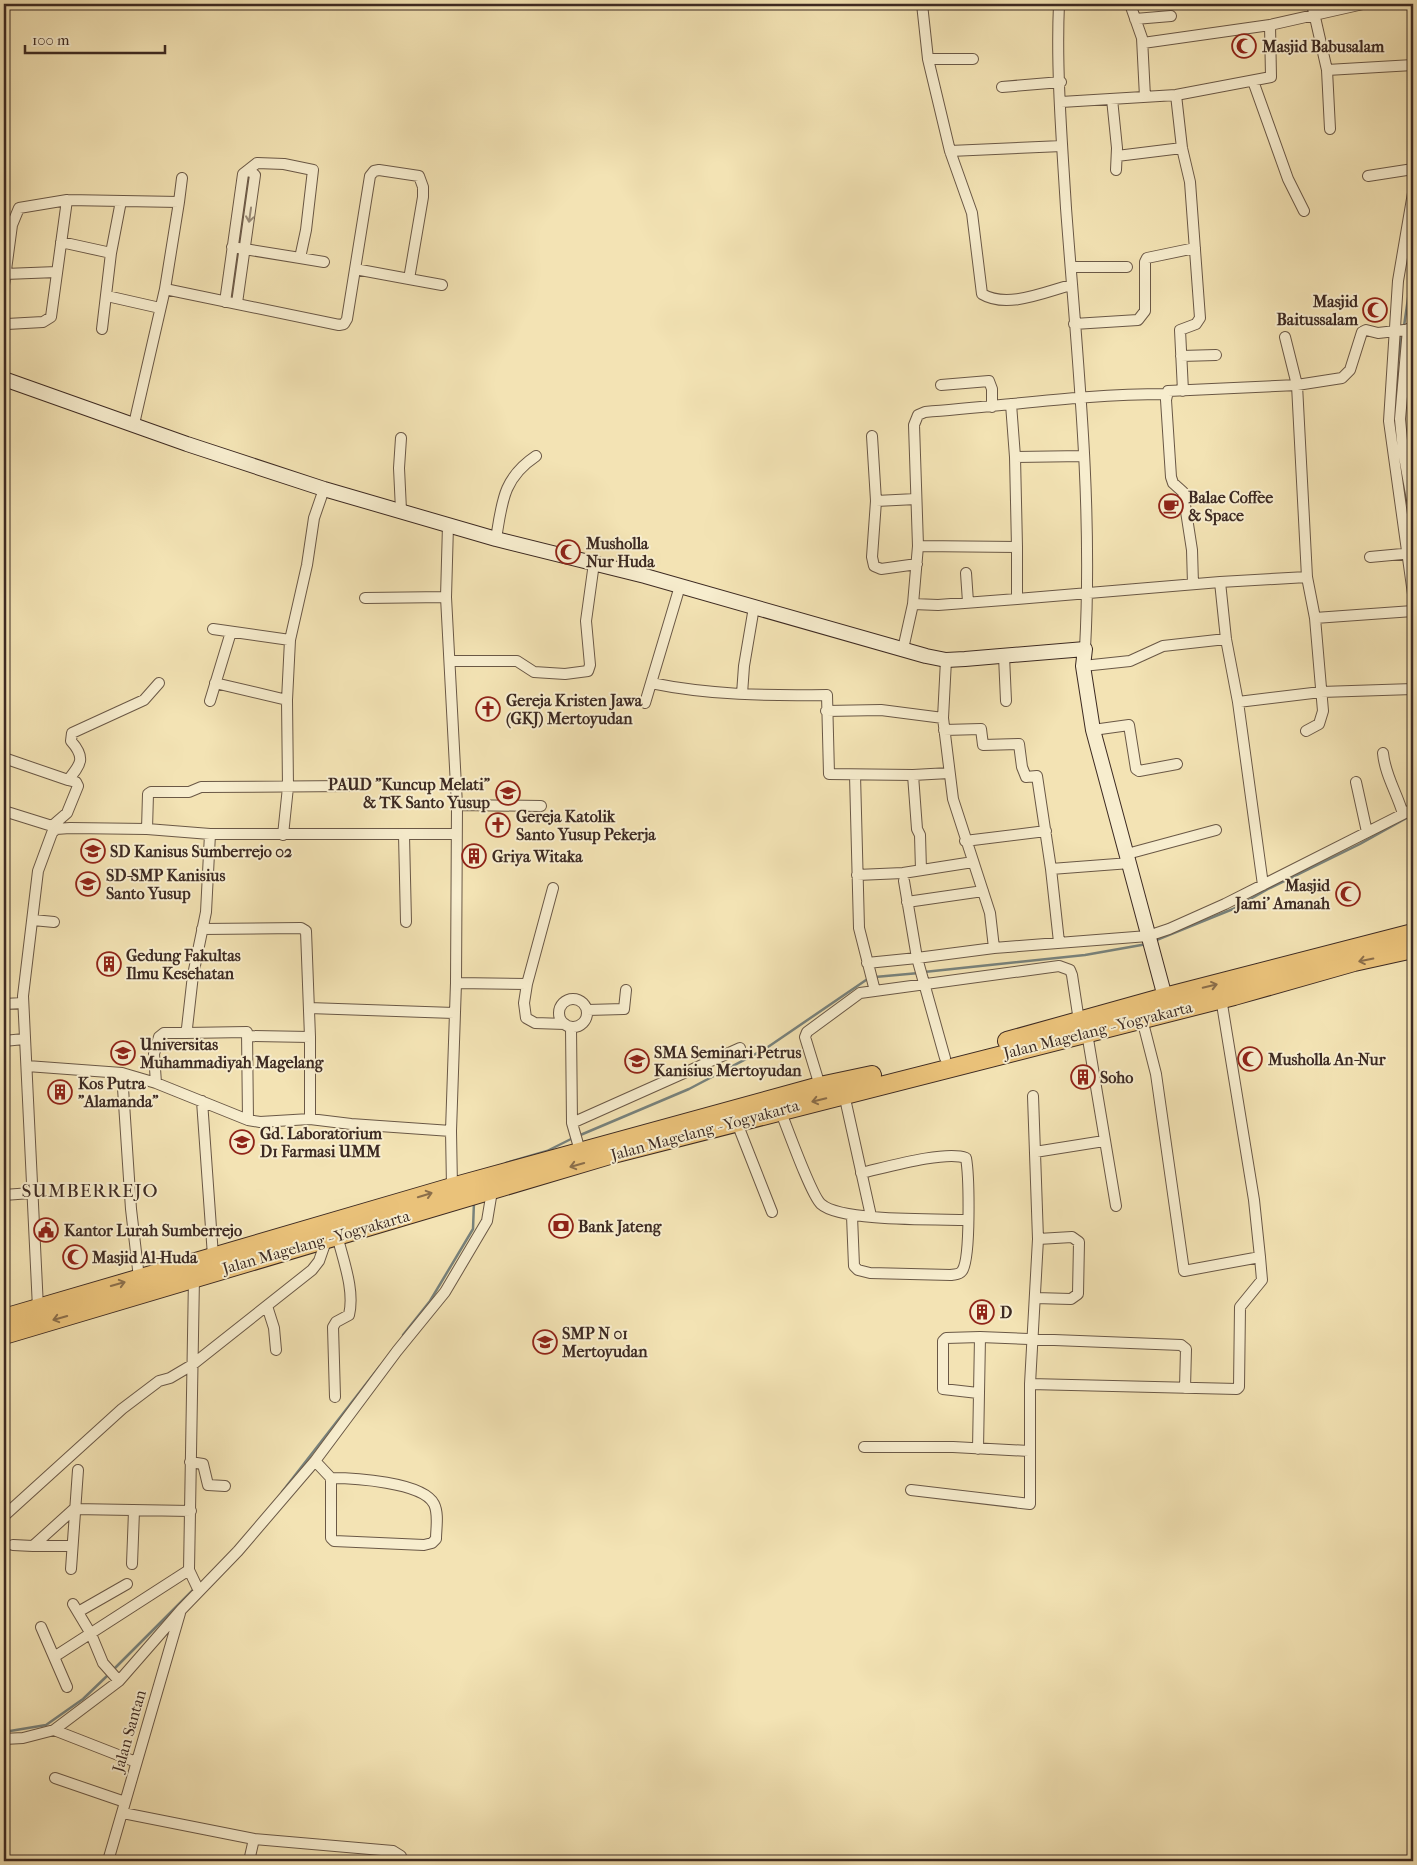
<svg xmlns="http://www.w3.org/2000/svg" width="1417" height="1865" viewBox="0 0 1417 1865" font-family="'IM FELL French Canon',serif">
<rect width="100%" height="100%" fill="#f3e3b4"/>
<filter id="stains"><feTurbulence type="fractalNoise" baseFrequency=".004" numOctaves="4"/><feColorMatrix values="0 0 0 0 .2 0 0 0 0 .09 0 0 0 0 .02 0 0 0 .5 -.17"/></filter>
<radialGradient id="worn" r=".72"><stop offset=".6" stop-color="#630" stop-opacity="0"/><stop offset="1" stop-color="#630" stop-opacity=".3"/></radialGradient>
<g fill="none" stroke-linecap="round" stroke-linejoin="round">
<path stroke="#78827c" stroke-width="2.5" d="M1404,326L1413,264
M1397,366L1402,334
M1395,418L1397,379
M1396,424V438
M1410,538L1412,550
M1154,941L1233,909L1268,889L1360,844L1412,815
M924,972L1085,955L1147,944
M875,977L919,973
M578,1136L689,1089L765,1049L869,978
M506,1163L547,1151L573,1138
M403,1335L430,1301L473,1229L474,1202
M282,1492L380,1366
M112,1671L195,1588
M4,1732L46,1725L83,1699L108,1675"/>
<g stroke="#6a5846" stroke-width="12">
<path id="street" d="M922,4L928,59L950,151L972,213L982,294C1007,309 1045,292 1071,285
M1059,4C1056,69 1062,142 1066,208C1077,355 1093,501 1085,649
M1130,4L1142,38L1145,97
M1312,4L1327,70L1330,129
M1135,19L1171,16
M1143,43L1270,25
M928,59H973
M1327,70L1413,65
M1253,81L1288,179L1304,211
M1002,87L1061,82
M1176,95L1182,148L1190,182L1200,318L1196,324L1180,330L1183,391
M1112,99L1117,148L1116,170
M1061,102L1176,95L1271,77L1270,25L1363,4
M950,151L1062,146
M1117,156L1182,148
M1368,176L1413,169
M1413,193L1398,281L1389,421L1413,594
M179,202L182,178
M61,242L111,253
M300,258L324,262
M1071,267H1127
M5,274L57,272
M409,279L442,285
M4,285L12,225L19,208L67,200L179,202L165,289
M107,296L160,308
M225,302L243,174L257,163L284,164L313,170L306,230L300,258L232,247
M237,303L255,175L249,170
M4,322L7,324L43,322L51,317L67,200
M1074,324L1138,320L1145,311V262L1147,258L1195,248
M102,329L111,253L121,201
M1408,329L1400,419L1403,451L1413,505
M1285,337L1297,385L1307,577L1315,618L1323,711L1319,724L1306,731
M1181,356L1216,355
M941,385L989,381L992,389V407
M1011,404L1015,457
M134,424L165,289L339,325L344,324L347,319L370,176L374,171L379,170L419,176L423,187V197L409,279L355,269
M872,436L876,501L872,557L874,566L881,569L917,564
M876,501L916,499
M401,510L399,468L401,438
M448,525L446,597L457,805L456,983L451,1131L452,1187
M496,539C502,502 503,478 536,456
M1017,547L1015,457L1084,456
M1370,557L1413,553
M966,573L968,602
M1220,582L1307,577
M1193,584L1192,550L1183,492L1173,483L1171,477L1166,400L1168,391L1297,385L1342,378L1350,370L1362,332L1366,330L1378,333L1413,329
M365,598L446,597
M1017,599L1220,582L1226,639L1238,702L1263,885
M913,604L938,605L1017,599V547L918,546
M1315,618L1413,611
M213,629L290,640
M903,649L913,604L918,546L914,425L918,415L925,412C1006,406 1085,394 1166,394
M1004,656L1006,701
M946,660L943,718L953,799L990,913L994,948
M451,661H517L534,672L565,674L588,671L590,665L586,621L594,563
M1083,666L1130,661L1163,646L1226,639
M215,683L287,700
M651,683C709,695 769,696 827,695L829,774L913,775L949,773
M742,694L744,666L754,607
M210,701L231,632
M1238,702L1321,692L1413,689
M645,703L680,586
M826,711L881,710L943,718
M944,730L981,729L983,745L1019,744L1022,767L1026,777L1037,776L1051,869L1130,863
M1093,730L1129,725L1136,769L1139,771L1177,764
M1383,753C1385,775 1397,793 1403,814
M4,758L68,780
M855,775L859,928L875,991
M913,775L917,829L920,835L921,870
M1356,782L1367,832
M457,805L541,806
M4,811L52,826
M55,828L52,826L67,813L78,786L76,782L68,780C81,764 86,758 71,741L72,733L144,700L159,683
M147,829L148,794L151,792H189L201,787L349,786
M283,835L288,787L287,700L290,640L307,565L314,518L324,489
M404,835L406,922
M965,841L1046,831
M1127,854L1216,830
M1051,869L1059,942
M857,875L903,873L973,862
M904,881L917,958L994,948L1148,936L1169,929L1225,904L1413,809
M907,902L983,891
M33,920L54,922
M202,929L301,928L306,931L310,1037V1119
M867,963L917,958L945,1058
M456,983L527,984L553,888
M527,984L524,1003L526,1018L535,1023L565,1024
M1221,998L1254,1200L1260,1257
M559 1013a14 14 0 1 1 28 0a14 14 0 1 1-28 0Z
M4,1004L23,1003
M309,1008L454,1013
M587,1010L624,1009L626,990
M571,1027L572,1123L580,1151
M185,1033L247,1032L248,1120
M1087,1033L1116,1206
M248,1036L310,1037
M4,1041L24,1039
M27,1066L122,1073L156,1083L248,1120L260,1122L310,1119L351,1124L451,1131
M122,1073L131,1209L139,1278
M156,1083L154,1054L159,1037L164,1033H185L187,1028L193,975L206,912L210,834
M820,1086L805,1037L807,1032L860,993L1059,966L1070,970L1072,975L1079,1021
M844,1094L871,1216
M202,1101L213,1256
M780,1110C787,1127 811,1195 821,1204C841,1222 938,1219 967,1220
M572,1123L740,1048
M737,1123L772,1212
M1035,1152L1104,1141
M4,1195L31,1193
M852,1216L854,1266L858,1270L870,1273L951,1275C956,1274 959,1275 962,1271C971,1259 969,1175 966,1158C945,1150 884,1168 861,1173
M194,1277L189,1570L199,1591
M1035,1298L1071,1299L1078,1294L1079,1242L1072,1237L1038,1239
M267,1306L274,1328L276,1350
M38,1308L23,996L38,871L52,833L56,829L70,828L147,829L210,834H456
M1030,1384L1237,1389L1239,1387L1240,1307L1262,1280L1260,1257L1184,1271L1156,1074L1142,1019
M978,1393L943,1389V1341L946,1338L980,1337
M335,1397L333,1327L336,1322L349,1315C355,1290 343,1260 337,1235
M864,1447H953L1029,1451
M978,1449L980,1337L1181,1345L1186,1349L1185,1388
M315,1461L331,1478
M190,1462L203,1464L208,1485L225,1486
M331,1478C353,1478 423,1482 434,1504C439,1514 436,1528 436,1539L432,1543L424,1545L334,1541L331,1538Z
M911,1490L1030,1504V1384L1038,1239L1033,1096
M4,1516L122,1409L159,1381L170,1378L192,1365L312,1270L319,1261L327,1238
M13,1545L33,1546L74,1509L191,1511
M33,1546H72
M132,1564L134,1511
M71,1569L78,1470
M73,1604L91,1634L103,1663L119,1681
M78,1612L127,1584
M41,1627L67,1687
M54,1657L189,1570
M54,1730L136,1762
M4,1739L23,1738L54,1730L119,1681L181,1610L238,1551L315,1461L397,1351L445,1292L487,1221L492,1191
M55,1778L125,1802
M123,1813L254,1839L249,1861
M254,1839L393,1851L401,1856L402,1861
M108,1861L180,1613"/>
</g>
<g stroke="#3d2a22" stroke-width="16">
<path id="secondary" d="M4,379L187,444L324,489L496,539L645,576L926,656L946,660L965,659L1085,649L1083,666L1093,730L1165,997"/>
</g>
<g stroke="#3d2a22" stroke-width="20">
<path id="highway" d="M1007,1041L1165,997L1413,933
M4,1318L452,1187L820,1086L872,1075
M4,1335L613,1154L1234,996L1354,962L1413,949"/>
</g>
<use href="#street" stroke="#f7edce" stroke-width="10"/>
<use href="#secondary" stroke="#f7edce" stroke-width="14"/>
<use href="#highway" stroke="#eac27a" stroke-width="18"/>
</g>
<defs><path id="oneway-shaft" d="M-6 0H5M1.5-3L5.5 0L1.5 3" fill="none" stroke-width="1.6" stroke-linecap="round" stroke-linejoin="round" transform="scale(1.25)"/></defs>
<use stroke="#9a8c78" href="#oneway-shaft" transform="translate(250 215) rotate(98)"/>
<g stroke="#8b6e4a">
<use href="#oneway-shaft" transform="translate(1366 960) rotate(169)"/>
<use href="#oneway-shaft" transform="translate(1210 986) rotate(-13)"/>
<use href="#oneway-shaft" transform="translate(819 1100) rotate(166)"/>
<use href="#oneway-shaft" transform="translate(577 1165) rotate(164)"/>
<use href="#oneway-shaft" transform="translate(425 1195) rotate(-17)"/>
<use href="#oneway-shaft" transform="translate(118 1284) rotate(-16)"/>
<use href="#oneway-shaft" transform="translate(60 1318) rotate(164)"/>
</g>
<defs>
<g id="mosque-ring" transform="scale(1.25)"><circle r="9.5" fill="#f7edce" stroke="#8f2418" stroke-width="1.5"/><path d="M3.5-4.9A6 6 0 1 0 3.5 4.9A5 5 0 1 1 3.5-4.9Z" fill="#8f2418"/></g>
<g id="cafe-ring" transform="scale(1.25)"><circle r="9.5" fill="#f7edce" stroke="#8f2418" stroke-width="1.5"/><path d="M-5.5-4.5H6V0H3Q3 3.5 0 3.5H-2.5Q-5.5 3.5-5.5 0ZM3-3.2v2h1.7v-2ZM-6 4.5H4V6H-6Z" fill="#8f2418"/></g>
<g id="church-ring" transform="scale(1.25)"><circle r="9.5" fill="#f7edce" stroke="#8f2418" stroke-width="1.5"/><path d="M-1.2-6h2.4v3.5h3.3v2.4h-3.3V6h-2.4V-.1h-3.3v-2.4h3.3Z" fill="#8f2418"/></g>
<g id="school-ring" transform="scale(1.25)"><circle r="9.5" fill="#f7edce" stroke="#8f2418" stroke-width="1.5"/><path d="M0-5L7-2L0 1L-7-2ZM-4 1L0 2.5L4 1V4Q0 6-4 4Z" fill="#8f2418"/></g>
<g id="building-ring" transform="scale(1.25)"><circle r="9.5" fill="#f7edce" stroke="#8f2418" stroke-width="1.5"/><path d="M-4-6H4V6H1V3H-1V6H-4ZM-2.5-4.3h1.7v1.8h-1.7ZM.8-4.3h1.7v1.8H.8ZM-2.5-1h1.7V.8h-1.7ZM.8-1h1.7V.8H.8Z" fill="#8f2418"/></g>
<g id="university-ring" transform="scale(1.25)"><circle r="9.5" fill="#f7edce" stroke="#8f2418" stroke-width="1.5"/><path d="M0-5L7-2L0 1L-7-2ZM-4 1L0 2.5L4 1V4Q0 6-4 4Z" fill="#8f2418"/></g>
<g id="bank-ring" transform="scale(1.25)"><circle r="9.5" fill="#f7edce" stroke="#8f2418" stroke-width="1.5"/><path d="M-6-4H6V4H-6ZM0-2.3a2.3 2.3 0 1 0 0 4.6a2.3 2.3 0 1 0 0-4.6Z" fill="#8f2418"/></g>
<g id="civic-ring" transform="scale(1.25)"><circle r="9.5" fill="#f7edce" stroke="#8f2418" stroke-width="1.5"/><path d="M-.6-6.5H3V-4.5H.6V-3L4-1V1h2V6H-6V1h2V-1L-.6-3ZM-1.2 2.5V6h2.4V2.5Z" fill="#8f2418"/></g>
</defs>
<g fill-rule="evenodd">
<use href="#mosque-ring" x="1244" y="46"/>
<use href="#mosque-ring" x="1375" y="310"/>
<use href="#cafe-ring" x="1171" y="506"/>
<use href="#mosque-ring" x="568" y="552"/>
<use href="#church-ring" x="488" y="709"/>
<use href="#school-ring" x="508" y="793"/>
<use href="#church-ring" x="498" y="825"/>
<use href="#school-ring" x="93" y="851"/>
<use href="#building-ring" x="474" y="856"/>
<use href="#school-ring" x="88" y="884"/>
<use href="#mosque-ring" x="1348" y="894"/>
<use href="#building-ring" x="109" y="964"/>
<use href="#university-ring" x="123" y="1053"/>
<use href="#mosque-ring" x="1250" y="1059"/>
<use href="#school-ring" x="637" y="1061"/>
<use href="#building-ring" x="1083" y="1077"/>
<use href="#building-ring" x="60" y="1092"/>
<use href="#university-ring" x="242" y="1142"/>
<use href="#bank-ring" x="561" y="1226"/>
<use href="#civic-ring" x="46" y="1230"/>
<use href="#mosque-ring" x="75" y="1257"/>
<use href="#building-ring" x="982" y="1312"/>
<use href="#school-ring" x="545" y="1342"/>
</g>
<g text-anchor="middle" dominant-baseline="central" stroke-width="4" stroke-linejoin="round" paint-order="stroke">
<g font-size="16" font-weight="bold" fill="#3d2a22" stroke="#f7edce" text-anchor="start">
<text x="1262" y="46">Masjid Babusalam</text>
<text x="1358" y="301" text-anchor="end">Masjid<tspan x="1358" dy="18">Baitussalam</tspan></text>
<text x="1188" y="497">Balae Coffee<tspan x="1188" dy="18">&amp; Space</tspan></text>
<text x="586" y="543">Musholla<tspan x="586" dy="18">Nur Huda</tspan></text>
<text x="506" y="700">Gereja Kristen Jawa<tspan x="506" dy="18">(GKJ) Mertoyudan</tspan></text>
<text x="490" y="784" text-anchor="end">PAUD "Kuncup Melati"<tspan x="490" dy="18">&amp; TK Santo Yusup</tspan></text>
<text x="516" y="816">Gereja Katolik<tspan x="516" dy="18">Santo Yusup Pekerja</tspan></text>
<text x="110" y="851">SD Kanisus Sumberrejo 02</text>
<text x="492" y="856">Griya Witaka</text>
<text x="106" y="875">SD-SMP Kanisius<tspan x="106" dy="18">Santo Yusup</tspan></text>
<text x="1330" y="885" text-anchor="end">Masjid<tspan x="1330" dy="18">Jami' Amanah</tspan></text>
<text x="126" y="955">Gedung Fakultas<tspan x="126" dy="18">Ilmu Kesehatan</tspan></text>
<text x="140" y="1044">Universitas<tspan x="140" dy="18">Muhammadiyah Magelang</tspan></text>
<text x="654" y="1052">SMA Seminari Petrus<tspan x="654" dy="18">Kanisius Mertoyudan</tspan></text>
<text x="1268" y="1059">Musholla An-Nur</text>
<text x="1100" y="1077">Soho</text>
<text x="78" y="1083">Kos Putra<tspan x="78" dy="18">"Alamanda"</tspan></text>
<text x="260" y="1133">Gd. Laboratorium<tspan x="260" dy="18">D1 Farmasi UMM</tspan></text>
<text x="578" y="1226">Bank Jateng</text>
<text x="64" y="1230">Kantor Lurah Sumberrejo</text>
<text x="92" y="1257">Masjid Al-Huda</text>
<text x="1000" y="1312">D</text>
<text x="562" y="1333">SMP N 01<tspan x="562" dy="18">Mertoyudan</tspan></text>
</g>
<g font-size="16" fill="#3d2a22" stroke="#f7edce">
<text transform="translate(1098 1030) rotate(-14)">Jalan Magelang - Yogyakarta</text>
<text transform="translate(705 1130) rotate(-15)">Jalan Magelang - Yogyakarta</text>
<text transform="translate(316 1242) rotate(-16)">Jalan Magelang - Yogyakarta</text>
<text transform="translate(129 1731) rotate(-74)">Jalan Santan</text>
</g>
<g font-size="19" letter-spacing="1" fill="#3d2a22" stroke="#f7edce">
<text x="90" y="1191">SUMBERREJO</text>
</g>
</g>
<rect width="1417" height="1865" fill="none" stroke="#f3e3b4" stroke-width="20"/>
<rect x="5" y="5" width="1407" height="1855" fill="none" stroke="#3d2a22" stroke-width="2.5"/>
<rect x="10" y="10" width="1397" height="1845" fill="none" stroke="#3d2a22"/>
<path d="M25 45v8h140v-8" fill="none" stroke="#3d2a22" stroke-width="2.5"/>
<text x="32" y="45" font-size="15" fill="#3d2a22" stroke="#f7edce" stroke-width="4" paint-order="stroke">100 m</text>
<rect width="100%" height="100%" filter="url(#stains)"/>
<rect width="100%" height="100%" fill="url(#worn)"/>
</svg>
